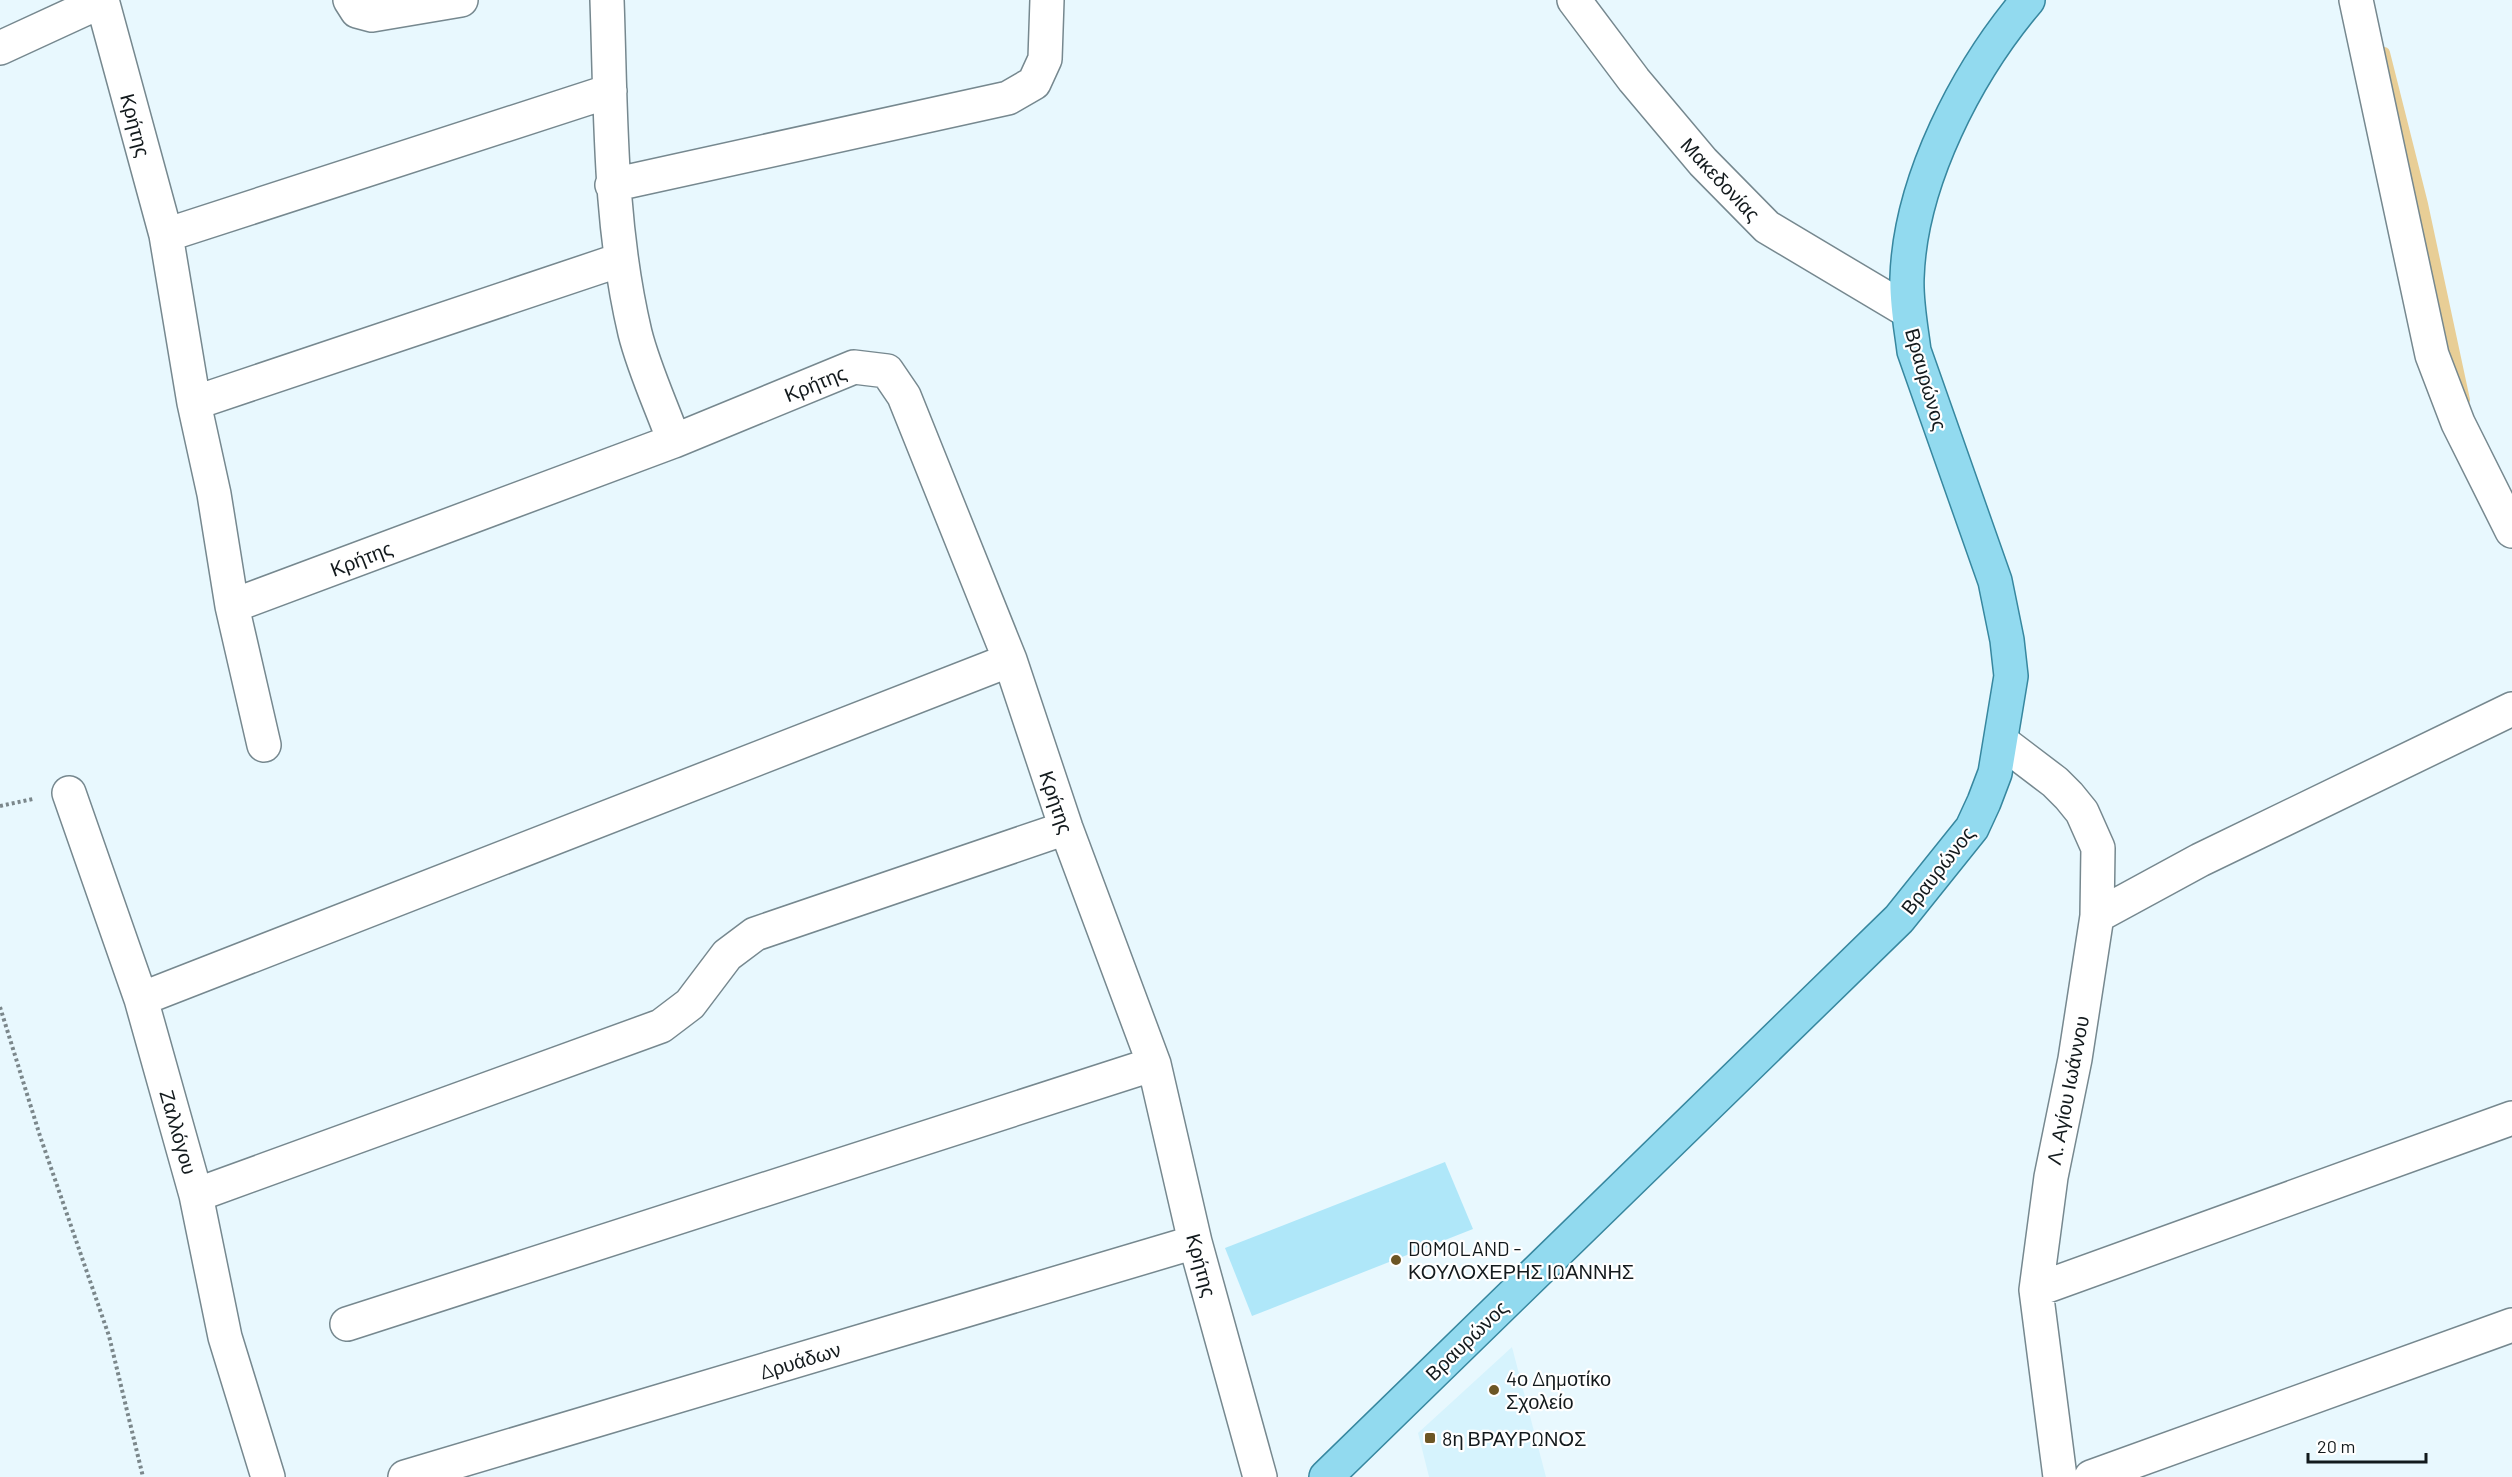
<svg xmlns="http://www.w3.org/2000/svg" width="2512" height="1477" viewBox="0 0 2512 1477" font-family="Barlow,sans-serif">
<rect width="100%" height="100%" fill="#e8f8fe"/>
<path fill="#d6f3fd" d="M1512,1347L1546,1477H1429L1418,1433Z"/>
<g fill="none" stroke-linecap="round" stroke-linejoin="round">
<path stroke="#e8ce96" stroke-width="12" d="M2384,53L2422,204L2464,400"/>
</g>
<path fill="#afe7f9" d="M1445,1162L1473,1229L1252,1316L1225,1248Z"/>
<g fill="none" stroke-linecap="round" stroke-linejoin="round">
<g stroke="#76888f" stroke-width="36">
<path id="minor" d="M102,0L166,235L194,403L214,494L232,606L674,441L854,367L887,371L904,396L1010,660L1066,828L1154,1064L1195,1242L1260,1477
M350,0L357,11L372,15L461,0
M607,0C611,112 609,223 635,333C644,369 661,405 674,441
M1574,0L1634,80L1703,162L1767,227L1908,311
M2356,0L2432,355L2458,423L2512,531
M0,48L102,1
M612,185L1008,98L1034,83L1045,59L1047,0
M166,235L610,91
M194,403L620,260
M232,606L264,745
M2001,741L2055,782L2069,796L2082,812L2098,848L2097,916L2075,1059L2051,1177L2036,1290L2060,1477
M69,793L141,999L196,1195L225,1337L268,1477
M2097,916L2200,860L2512,709
M141,999L1010,660
M196,1195L661,1026L690,1004L727,955L755,934L1066,828
M2036,1290L2512,1118
M347,1324L1154,1064
M405,1477L1195,1242
M2091,1477L2512,1325"/>
</g>
<g stroke="#37879f" stroke-width="36">
<path id="major" d="M1326,1477L1899,919L1972,828L1984,802L1995,773L2011,676L2007,640L1995,581L1914,351C1911,327 1906,302 1907,278C1910,181 1967,72 2028,0"/>
</g>
<path stroke="#7b878b" stroke-width="4" stroke-dasharray="3 3" stroke-linecap="butt" d="M0,806L33,799
M0,1007L40,1136L109,1336L143,1477"/>
<use href="#minor" stroke="#fff" stroke-width="33"/>
<use href="#major" stroke="#92daef" stroke-width="33"/>
</g>
<g fill="#6c5625" stroke="#fff" stroke-width="2">
<circle cx="1396" cy="1260" r="6"/>
<circle cx="1494" cy="1390" r="6"/>
<rect x="1424" y="1432" width="12" height="12" rx="3"/>
</g>
<g text-anchor="middle" dominant-baseline="central" stroke-width="4.5" stroke-linejoin="round" paint-order="stroke">
<g font-size="20" fill="#131a1d" stroke="#fff">
<text transform="translate(136 125) rotate(75)">Κρήτης</text>
<text transform="translate(1721 179) rotate(47)">Μακεδονίας</text>
<text transform="translate(1927 379) rotate(74)">Βραυρώνος</text>
<text transform="translate(815 383) rotate(-22)">Κρήτης</text>
<text transform="translate(361 558) rotate(-21)">Κρήτης</text>
<text transform="translate(1057 802) rotate(71)">Κρήτης</text>
<text transform="translate(1937 870) rotate(-52)">Βραυρώνος</text>
<text transform="translate(2067 1090) rotate(-79)">Λ. Αγίου Ιωάννου</text>
<text transform="translate(179 1132) rotate(74)">Ζαλλόγου</text>
<text transform="translate(1202 1265) rotate(75)">Κρήτης</text>
<text transform="translate(1466 1340) rotate(-44)">Βραυρώνος</text>
<text transform="translate(800 1360) rotate(-17)">Δρυάδων</text>
</g>
<g font-size="20" fill="#131a1d" stroke="#fff" text-anchor="start">
<text x="1408" y="1248">DOMOLAND -<tspan x="1408" dy="23">ΚΟΥΛΟΧΕΡΗΣ ΙΩΑΝΝΗΣ</tspan></text>
<text x="1506" y="1378">4ο Δημοτίκο<tspan x="1506" dy="23">Σχολείο</tspan></text>
<text x="1442" y="1438">8η ΒΡΑΥΡΩΝΟΣ</text>
</g>
</g>
<path d="M2308 1453v9h118v-9" fill="none" stroke="#131a1d" stroke-width="3"/>
<text x="2317" y="1453" font-size="18" fill="#131a1d" stroke="#ffffff" stroke-width="4.5" paint-order="stroke">20 m</text>
</svg>
